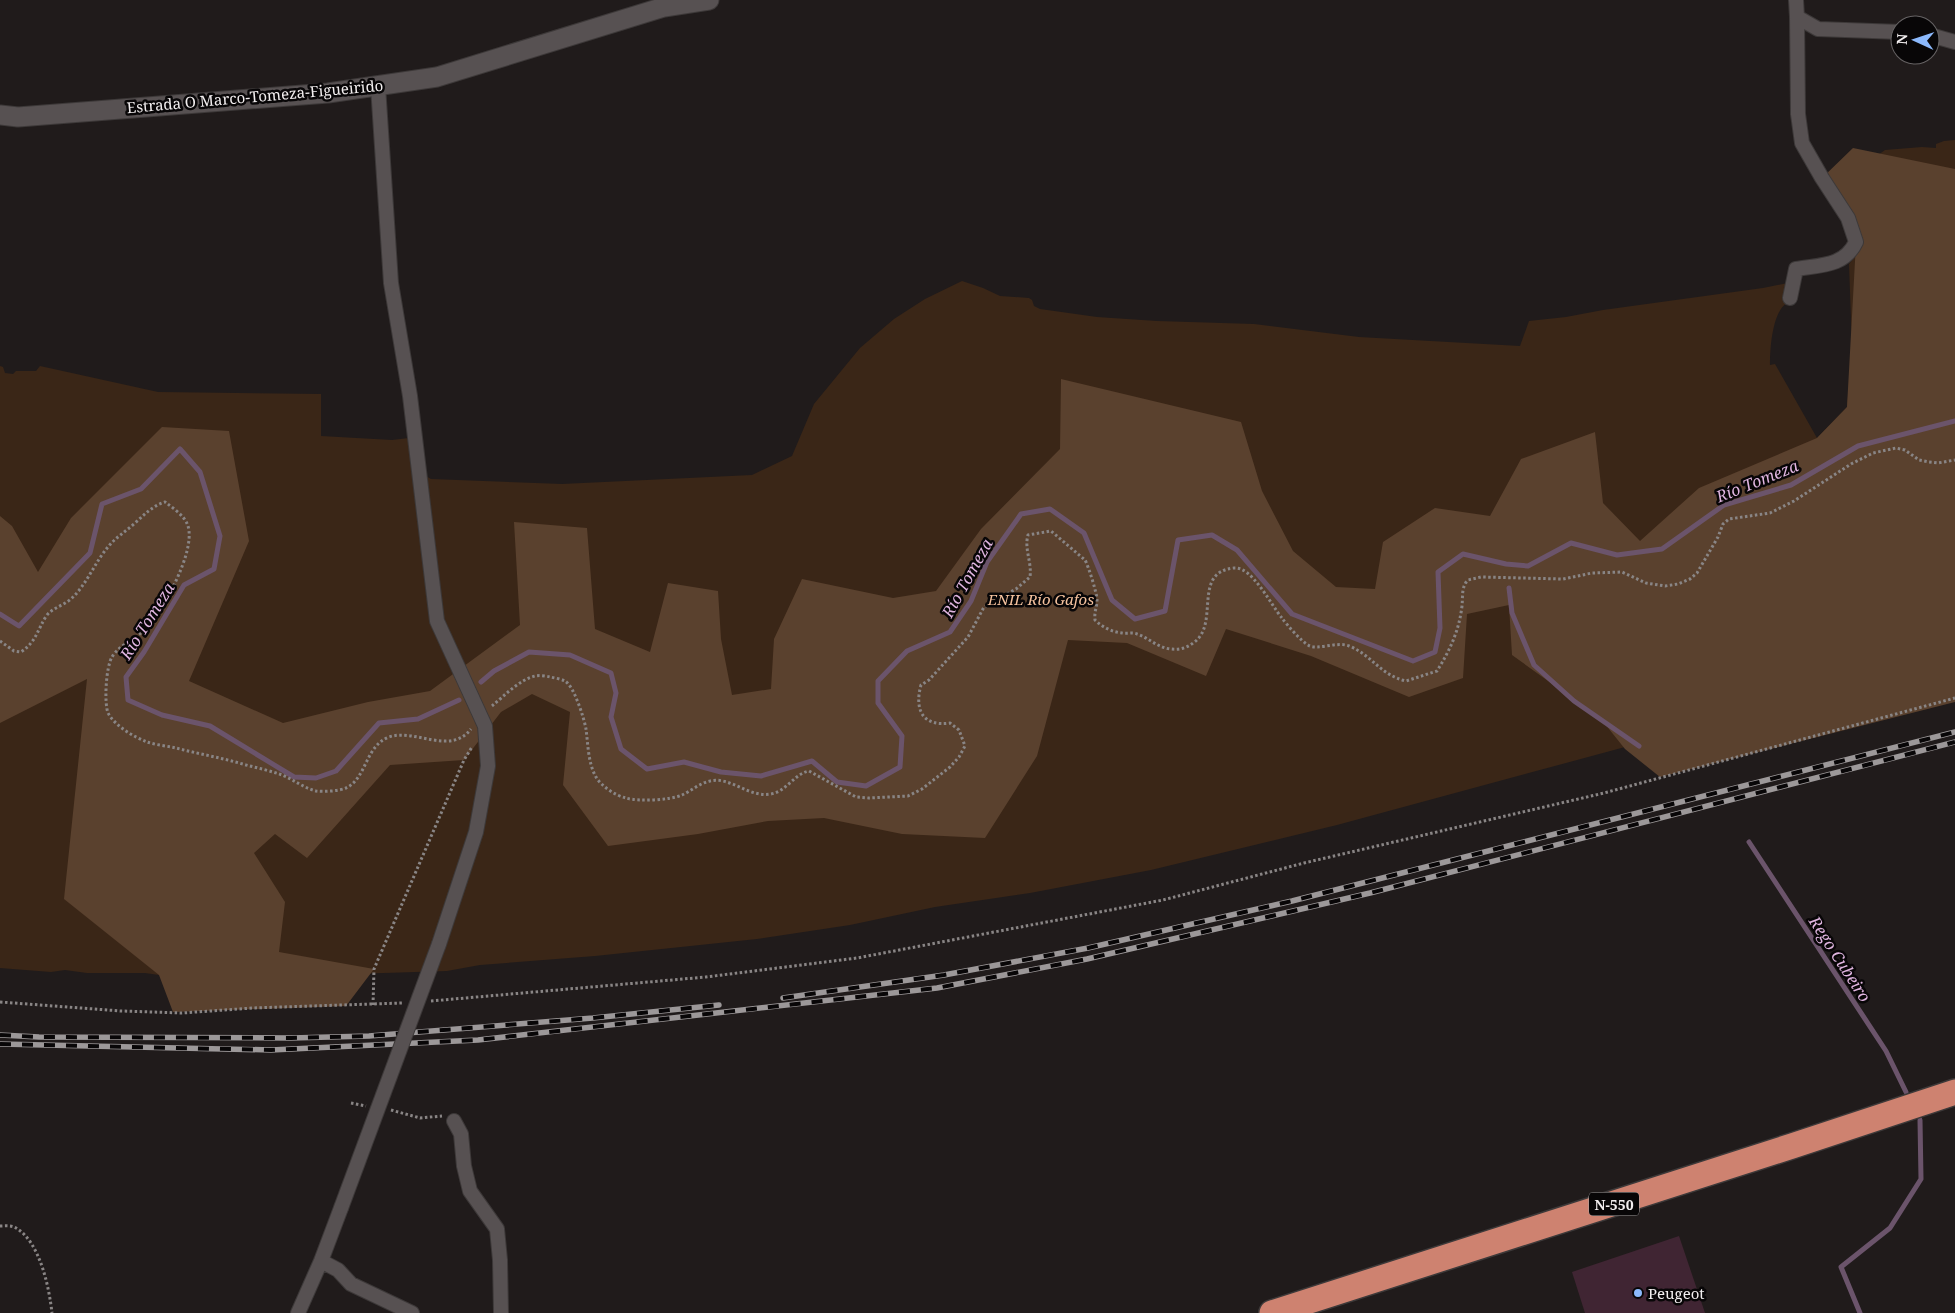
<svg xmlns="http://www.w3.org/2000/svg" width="1955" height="1313" viewBox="0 0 1955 1313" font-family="'Noto Serif',serif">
<rect width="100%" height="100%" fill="#201b1b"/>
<path fill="#3a2617" d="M1955,140V660L1854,685L1337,825L1151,870L1030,893L935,907L850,925L757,939L595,956L480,965L447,971L352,974L159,975L145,973H87L65,970L51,972L0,968V366L3,367L5,373L13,374L16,371H36L40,366L158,392L321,394V436L392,440L409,438L419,472L431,479L562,484L752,475L792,456L814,404L860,348L894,319L925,299L962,281L983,288L1000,296L1029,298L1032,300L1034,306L1040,309L1097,317L1157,321L1254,324L1359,337L1520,346L1529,321L1566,317L1603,310L1763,288L1788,283L1787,303C1772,312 1770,349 1770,365L1775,364L1817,438L1847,407L1852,346L1849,264L1856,255L1841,182L1885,150L1922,147L1936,148V144L1944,141Z"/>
<path fill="#5a412e" d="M1853,148L1955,169V702L1660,777L1625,749L1601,719L1512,655L1509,605L1467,614L1463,678L1409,697L1311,656L1226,629L1206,676L1127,643L1068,640L1037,756L985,838L902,834L824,818L768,821L698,834L608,846L563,785L570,712L532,694L501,712L464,760L390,765L307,858L275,834L254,853L285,902L279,952L374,969L346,1006L173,1012L159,975L64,899L87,679L0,723V516L12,526L38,572L71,518L162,427L229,431L249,541L189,681L283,723L368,702L430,691L520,625L514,522L587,528L595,629L650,652L668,583L718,591L721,639L732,695L771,689L774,639L802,579L893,598L936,591L981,529L1060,449L1061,379L1241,422L1262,491L1293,551L1336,587L1375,589L1383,542L1435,508L1490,516L1521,459L1595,432L1603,503L1640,541L1699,488L1817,438L1847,407L1856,243L1822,178Z"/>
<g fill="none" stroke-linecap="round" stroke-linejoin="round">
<path stroke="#6b546b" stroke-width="5" d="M1509,588L1512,613L1534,665L1574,701L1639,746
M0,614L19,626L90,553L102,504L141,489L180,449L200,472L220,536L214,569L184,585L144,652L126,677L128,700L162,715L210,726L294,777L316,778L336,771L379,723L418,719L459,700
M481,682L494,671L529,652L570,655L611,673L616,693L611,717L621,749L647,769L684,762L721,772L761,776L812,761L837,782L866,786L900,767L902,736L878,703V681L907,651L950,632L971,601L987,562L1021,514L1050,509L1084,533L1112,600L1135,619L1165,611L1178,540L1212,535L1237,550L1292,614L1413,661L1435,652L1440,628L1438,572L1463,554L1506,564L1528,566L1571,543L1617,555L1662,549L1724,505L1791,485L1858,446L1955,421
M1749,842L1886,1051L1906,1092
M1860,1313L1841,1267L1890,1228L1921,1179L1920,1120"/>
</g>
<path fill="#402533" d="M1679,1236L1705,1313H1585L1572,1272Z"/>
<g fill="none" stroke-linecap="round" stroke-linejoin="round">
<g stroke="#3d3939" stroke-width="16">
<path id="street" d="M1796,0L1797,17L1818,29L1900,32
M1930,35L1955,42
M378,86L391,283L410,396L437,621L485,726L488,766L476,832L439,944
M1790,298L1796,269C1820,265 1844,267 1856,242L1848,218L1822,178L1802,143L1798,114L1797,17
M454,1121L461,1134L464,1166L470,1191L497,1229L500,1260L501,1313
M321,1261L338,1270L351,1284L412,1313
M298,1313L321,1261L341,1208"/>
</g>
<g stroke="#3d3939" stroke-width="21">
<path id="secondary" d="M0,115L18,117L328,93L437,77L664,7L709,0"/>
</g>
<g stroke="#3d3939" stroke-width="28">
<path id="highway" d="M1272,1313L1792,1146L1955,1092"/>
</g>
<path stroke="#898585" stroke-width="3" stroke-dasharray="2.5 2.5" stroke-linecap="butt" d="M0,641L14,651L21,652C37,641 37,630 47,615C54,607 65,605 72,598C87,584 95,562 108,547C115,538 125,532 134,524C144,515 152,506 165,502C173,508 185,516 188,526C196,552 162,613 143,631C134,640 119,645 112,657C106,667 104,702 108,713C115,726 134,737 147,742C156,745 167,746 176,748C199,754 223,758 246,765C258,768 271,771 282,775C294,780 304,788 316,791C324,792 339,791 346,788C367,778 365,746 389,737C415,728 450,756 471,729
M492,706C504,696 519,680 535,676C540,675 546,676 550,677C555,678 561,679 565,681C574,686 584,718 586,729C588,744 588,763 596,777C601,786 616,796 626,798C639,802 670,800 682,795C691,791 700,783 710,781C730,776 749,798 771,794C787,791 794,774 809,771L856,797L869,798L908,796L922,789L950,767L959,757L965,746L959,730L950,723C923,727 914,710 921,685L929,680L968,637L984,607L1016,589L1030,577C1032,562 1024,549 1028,535L1051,531L1085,560C1088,565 1097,593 1097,600C1097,607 1094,612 1095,620C1102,627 1112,632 1122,633C1127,634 1133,632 1137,634C1149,638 1158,648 1171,649C1179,650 1187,648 1193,643C1221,625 1191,572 1234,568C1252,566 1271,605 1282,618C1287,625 1301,641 1308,645C1317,651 1336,641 1349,646C1372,655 1380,675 1406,681L1437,671C1450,650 1459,631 1462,606C1463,597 1461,587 1468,580L1481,577L1563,579L1592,573L1622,572L1646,583L1665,586L1678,584L1690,579L1697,573L1718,537L1723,524L1729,519L1770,513L1794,501L1851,464L1873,453L1896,448L1905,450L1919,460L1929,462L1938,463L1955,460
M431,1001L706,977L857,958L1163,900L1304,863L1604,793L1955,698
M0,1002L121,1011L182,1013L253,1008L403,1003
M373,1005L374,969L464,760L472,747
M351,1103L366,1106
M391,1110L420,1118L442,1116
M0,1226C5,1226 11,1225 16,1228C40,1242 49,1287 52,1313"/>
<use href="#street" stroke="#575152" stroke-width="14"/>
<use href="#secondary" stroke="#575152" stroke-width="19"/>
<use href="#highway" stroke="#ce8270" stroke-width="25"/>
<g stroke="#9c9899" stroke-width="5.5">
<path id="rail" d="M783,998L944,975L1088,948L1292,901L1955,732
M0,1035L39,1037L291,1038L369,1036L593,1018L719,1005
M0,1044L271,1050L478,1040L937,988L1087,959L1370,893L1955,742"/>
</g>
<use href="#rail" stroke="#080607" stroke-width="4" stroke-dasharray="11" stroke-linecap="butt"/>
<g stroke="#3d3939" stroke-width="16" stroke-linecap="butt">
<path id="street-bridge" d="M341,1208L439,944"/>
</g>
<use href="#street-bridge" stroke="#575152" stroke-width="14"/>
</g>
<circle fill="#8cb9fc" stroke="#080607" stroke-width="2" cx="1638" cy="1293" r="5"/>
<g text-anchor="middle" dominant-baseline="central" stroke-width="5" stroke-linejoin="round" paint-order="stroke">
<rect fill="#080607" stroke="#aca8a9" stroke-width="1" x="1589" y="1192.5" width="50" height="23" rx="4"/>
<g font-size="14" font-weight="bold" fill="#f2eeef">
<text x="1614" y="1204">N-550</text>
</g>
<g font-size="15" fill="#f2eeef" stroke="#080607">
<text transform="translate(255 96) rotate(-5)">Estrada O Marco-Tomeza-Figueirido</text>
</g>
<g font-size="15" font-style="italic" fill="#f5c29e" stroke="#080607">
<text x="1041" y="599">ENIL Río Gafos</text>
</g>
<g font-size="15" fill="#f2eeef" stroke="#080607" text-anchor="start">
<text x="1648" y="1293">Peugeot</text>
</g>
<g font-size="16" font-style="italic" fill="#e0b5e0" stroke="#080607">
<text transform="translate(1757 481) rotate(-22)">Río Tomeza</text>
<text transform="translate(967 578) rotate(-61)">Río Tomeza</text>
<text transform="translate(147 621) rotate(-58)">Río Tomeza</text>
<text transform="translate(1840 959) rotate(57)">Rego Cubeiro</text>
</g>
</g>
<g transform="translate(1915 40) rotate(273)"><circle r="24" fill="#080607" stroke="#666364"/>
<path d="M0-4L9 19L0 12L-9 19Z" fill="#8cb9fc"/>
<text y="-8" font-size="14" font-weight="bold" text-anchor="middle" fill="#f2eeef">N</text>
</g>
</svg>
